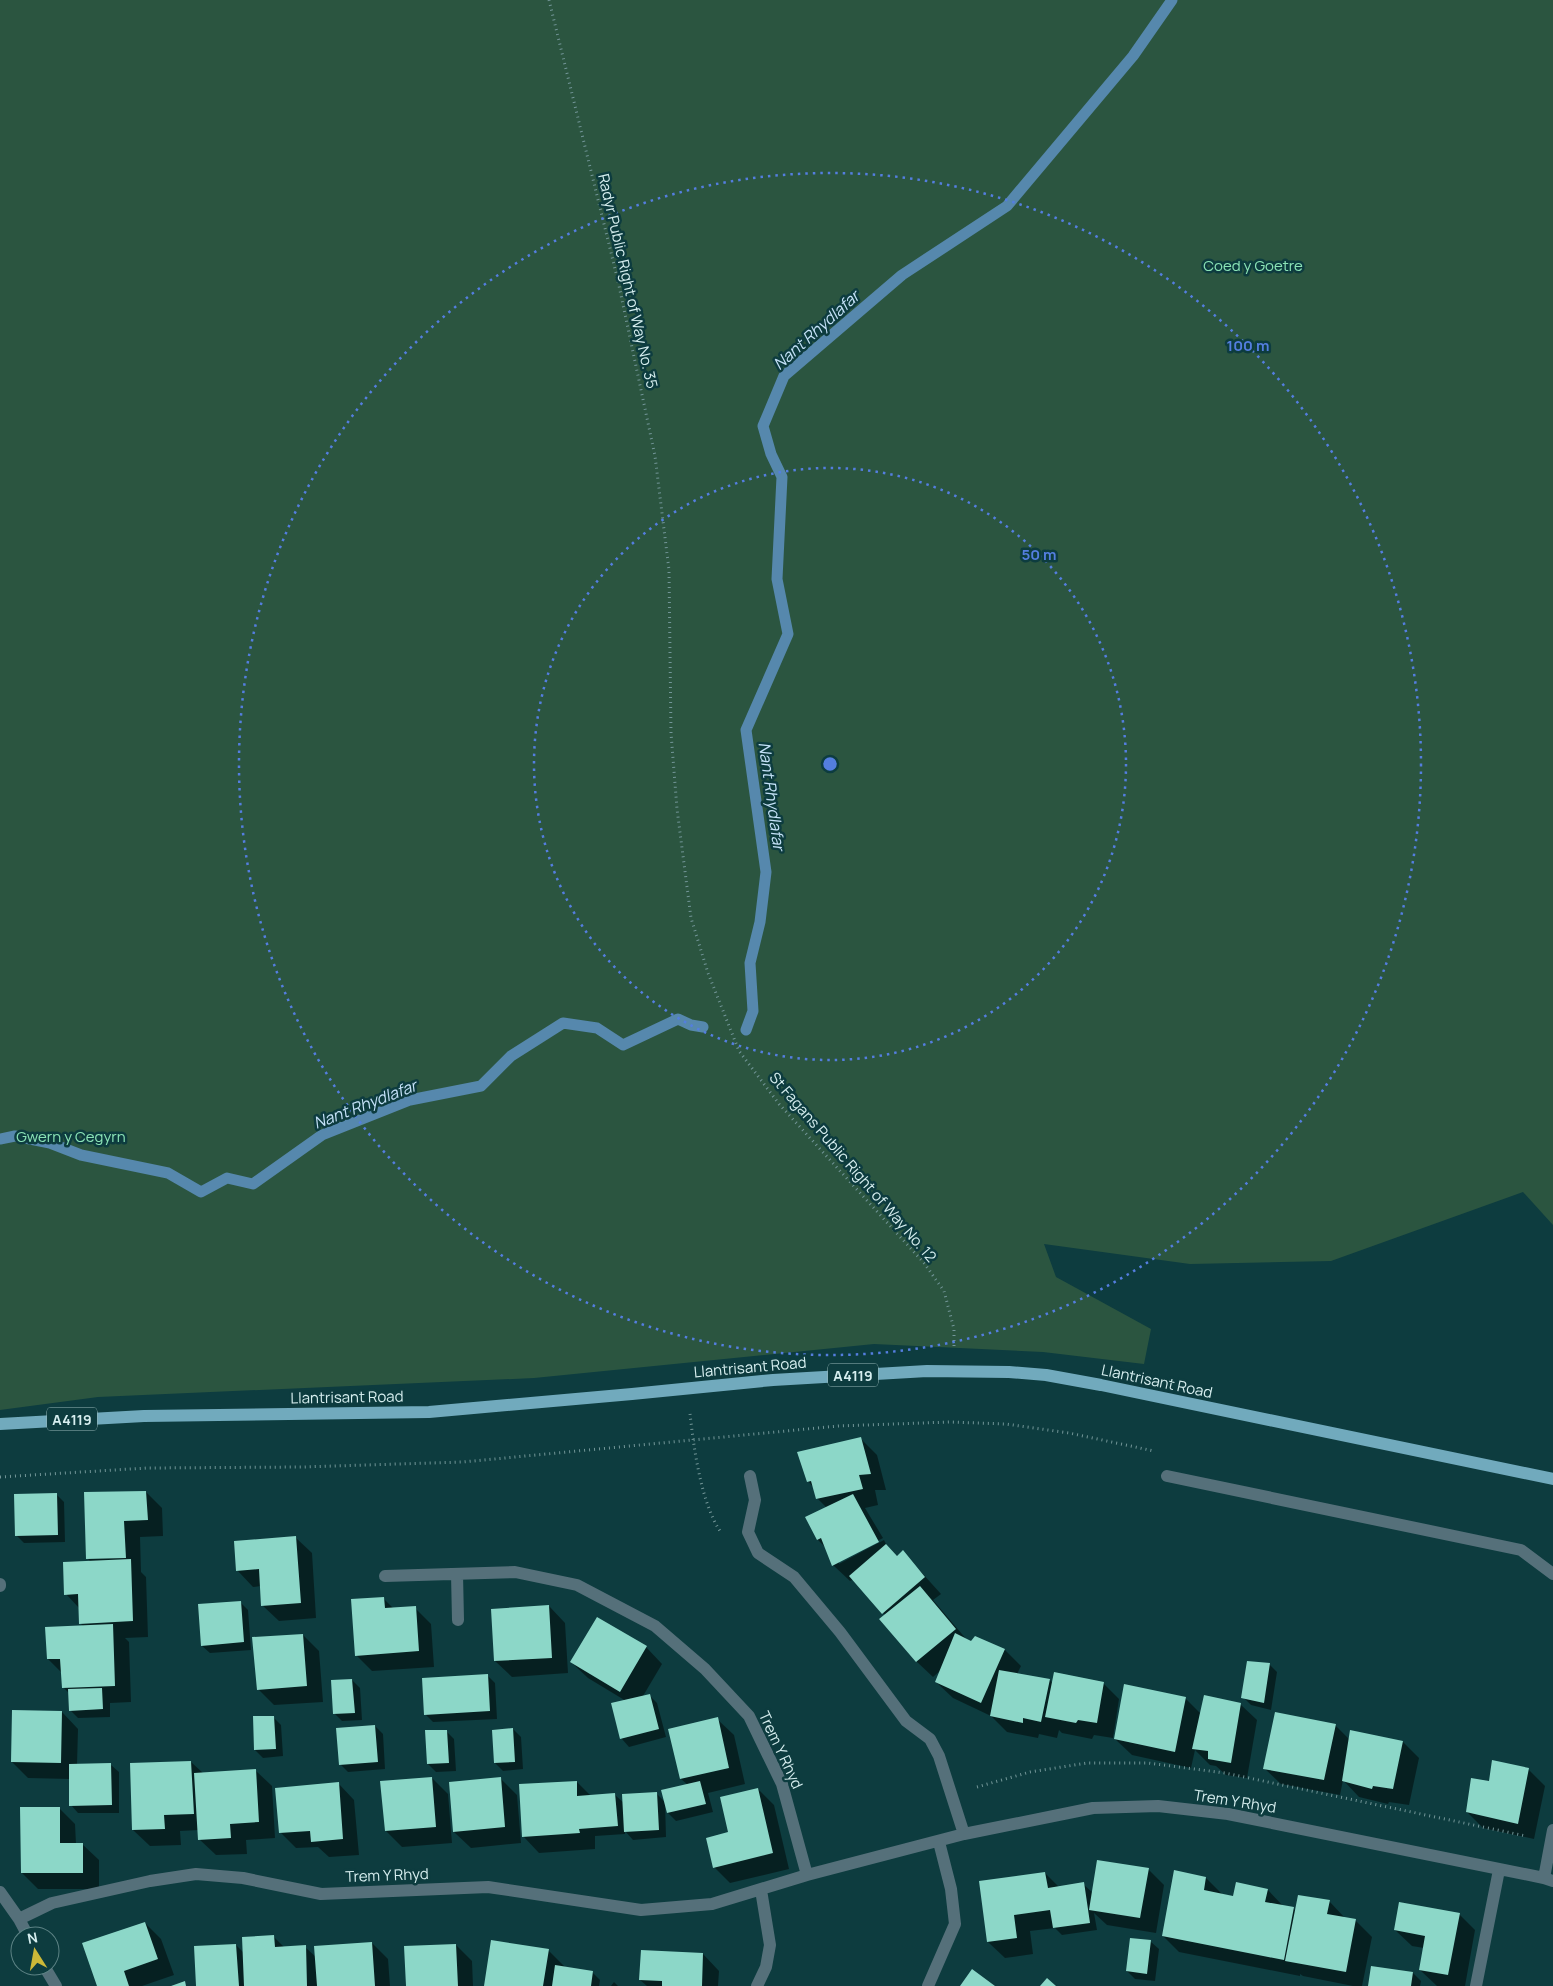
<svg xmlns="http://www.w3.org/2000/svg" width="1553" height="1986" viewBox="0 0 1553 1986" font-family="Manrope,sans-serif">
<rect width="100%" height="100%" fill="#0d3c3f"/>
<path fill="#2b5540" d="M0,0H1553V1225L1523,1192L1331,1261L1190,1264L1044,1244L1056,1277L1151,1329L1144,1364L1043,1352L874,1344L534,1378L98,1397L0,1410Z"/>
<path fill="#0007" d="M861,1439L877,1455L886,1490H875L878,1505L865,1508L883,1538L839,1561V1564L884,1540L888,1548L898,1557L903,1552L941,1594L933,1600L967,1640L972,1643L975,1638L1005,1650L1021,1666L1017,1674L1050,1680L1053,1684L1103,1683L1119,1699L1113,1738L1094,1735L1092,1739L1062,1733L1059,1730L1057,1738L1039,1734L1038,1738L1007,1732L991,1716L953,1698L936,1682L941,1670L933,1677L916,1661L886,1616L854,1579L850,1581L833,1565L826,1548L818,1540L807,1518L827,1508L817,1498L814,1488L808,1481Z
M146,1492L162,1508L163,1536L140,1537L141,1572L146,1577L148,1637L125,1638L129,1642L131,1702L110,1703V1717L78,1718L70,1710V1694L63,1687L62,1673L48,1659L84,1627L80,1623V1609L66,1594L91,1562L88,1559Z
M56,1494L64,1502L65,1542L24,1543L16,1535Z
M295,1537L312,1553L316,1618L279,1621L262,1605L261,1586L253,1587L237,1570Z
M383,1598L394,1609L415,1608L431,1624L434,1667L372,1671L356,1655Z
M240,1602L248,1610L251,1650L210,1653L202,1646Z
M549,1606L565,1623L568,1673L512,1677L495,1661Z
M597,1618L646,1647L662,1664L643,1696L649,1695L657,1703L666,1737L629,1747L622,1739L613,1704L626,1701L588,1678L571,1662Z
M303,1635L319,1651L323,1702L274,1705L258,1689Z
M1269,1664L1277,1672L1271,1710L1251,1705L1243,1697Z
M487,1675L495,1683L497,1719L433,1722L425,1714Z
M352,1680L360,1688L362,1720L342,1721L334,1713Z
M1185,1698L1201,1714L1240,1704L1257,1720L1247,1778L1226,1775L1216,1766L1210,1765L1195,1750L1191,1768L1132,1755L1115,1739Z
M62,1712L78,1729L77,1765H111L119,1772V1813H78L71,1805L70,1779L28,1778L12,1762Z
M273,1717L281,1725L283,1756L263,1758L255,1750Z
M717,1719L734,1735L745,1784L708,1793L713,1812L676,1821L668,1813L663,1791L688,1785L681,1779L670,1730Z
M1335,1725L1350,1740L1403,1742L1419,1758L1409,1805L1389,1802L1388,1804L1359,1797L1343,1780L1340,1795L1281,1784L1264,1768Z
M375,1726L383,1734L385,1769L348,1772L340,1764Z
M513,1729L521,1737L523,1769L503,1771L495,1763Z
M446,1731L454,1739L456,1771L436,1772L428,1764Z
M191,1762L203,1773L255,1770L272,1786L275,1838L246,1840L247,1854L216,1855L199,1839V1830L180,1831L181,1845L150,1846L133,1830Z
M1493,1762L1529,1770L1545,1786L1534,1839L1483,1828L1467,1812L1490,1782Z
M432,1778L448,1794L452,1843L402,1847L386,1831Z
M501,1779L517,1795L521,1843L471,1848L454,1832Z
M577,1782L591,1796L615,1795L624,1803L656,1793L665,1802L666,1837L633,1840L625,1831V1834L595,1836V1849L539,1853L523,1836Z
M338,1783L354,1800L359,1855L329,1857L318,1847L296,1848L280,1832Z
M758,1789L774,1805L789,1869L730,1883L714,1867L729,1833Z
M59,1808L75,1824L76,1844H82L99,1860V1889H38L22,1873Z
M1148,1869L1164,1885L1156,1933L1107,1925L1094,1913L1097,1930L1062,1935L1055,1928L1030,1931L1033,1954L1005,1958L988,1942L1045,1873L1059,1887L1083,1884L1093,1893Z
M1206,1878L1222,1894L1234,1897L1268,1890L1284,1907L1293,1908L1296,1911L1329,1901L1345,1918L1355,1920L1372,1937L1362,1986H1353L1303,1976L1300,1974V1976L1179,1952L1163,1936Z
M1459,1914L1475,1930L1465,1986H1437L1420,1970L1424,1948L1412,1946L1395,1930Z
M145,1923L161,1939L174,1975L142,1986H99Z
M274,1937L285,1948L305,1947L317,1958L372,1943L388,1959L390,1986H197L236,1945L244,1953Z
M1131,1939L1151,1942L1159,1949L1155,1981L1135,1979L1127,1971Z
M456,1945L472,1961L473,1986H407Z
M548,1950L565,1967L592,1972L600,1980L599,1986H486Z
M703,1954L719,1971L718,1986H647L640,1980Z
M1413,1973L1421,1981L1420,1986H1370Z
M614,1982L618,1986H611Z"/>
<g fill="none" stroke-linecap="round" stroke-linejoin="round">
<path stroke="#5688ad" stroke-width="11" d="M746,1030L753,1011L750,963L760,922L766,872L746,730L788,634L777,579L782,477L771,454L763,426L784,376L902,275L1007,206L1133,56L1172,0
M0,1139L15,1136L50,1143L81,1155L168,1173L201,1192L227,1178L253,1184L322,1135L410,1100L481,1086L511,1056L563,1023L597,1028L623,1045L678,1019L691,1025L703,1027"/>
</g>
<path fill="#8cd7c8" d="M861,1437L871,1474L859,1475L863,1489L816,1499L811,1481L807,1482L797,1452Z
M146,1491L148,1520L124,1521L126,1558L86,1559L84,1492Z
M57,1493L58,1535L15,1536L14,1494Z
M853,1494L879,1542L832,1566L821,1538L817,1540L805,1517Z
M296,1536L301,1603L261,1606L259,1569L236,1571L234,1541Z
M886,1544L897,1556L903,1550L925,1577L882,1614L849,1576Z
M131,1559L133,1621L79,1624L78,1594L64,1595L63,1562Z
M920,1586L956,1629L916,1662L879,1619Z
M384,1597L385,1608L416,1606L419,1651L355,1656L351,1599Z
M241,1601L244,1642L201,1646L198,1604Z
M549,1605L552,1658L494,1661L491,1609Z
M597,1617L647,1646L620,1692L570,1662Z
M113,1624L115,1686L62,1688L60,1659H47L45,1627Z
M955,1633L971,1641L975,1636L1005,1649L981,1703L935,1682Z
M303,1634L307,1686L257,1690L252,1637Z
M1247,1661L1270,1663L1264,1703L1241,1698Z
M999,1670L1050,1679L1041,1722L1023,1718V1723L990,1716Z
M1054,1672L1104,1682L1097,1723L1078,1720L1076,1723L1045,1717Z
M488,1674L490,1711L424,1715L422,1678Z
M352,1679L355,1713L333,1714L331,1680Z
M1124,1684L1186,1697L1175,1752L1114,1739Z
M102,1688L103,1709L69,1711L68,1689Z
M650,1694L659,1729L620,1739L611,1703Z
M1204,1695L1241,1703L1231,1763L1208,1759V1751L1192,1749Z
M12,1710L62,1711L61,1763L11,1762Z
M1275,1712L1336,1724L1324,1780L1263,1769Z
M253,1716H274L276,1749L254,1750Z
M718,1717L729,1768L680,1779L668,1729Z
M375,1725L378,1762L339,1765L336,1728Z
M513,1728L515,1762L494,1763L492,1730Z
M425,1730H447L449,1763L427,1764Z
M1350,1730L1403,1741L1393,1789L1373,1786L1372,1789L1342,1781Z
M1492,1760L1529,1768L1518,1824L1466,1812L1471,1778L1489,1781Z
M191,1761L194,1814L164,1815L165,1829L132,1830L130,1763Z
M111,1763L112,1805L69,1806V1764Z
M256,1769L259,1822L230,1824L231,1838L198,1840L194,1773Z
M432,1777L436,1827L385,1831L380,1781Z
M501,1777L505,1827L453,1832L449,1782Z
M577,1781V1796L615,1793L618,1826L579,1829L580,1833L522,1837L519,1784Z
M700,1781L706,1804L667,1813L661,1790Z
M339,1782L343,1839L311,1842L310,1831L279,1833L275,1788Z
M758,1788L773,1853L713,1868L706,1838L728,1832L720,1797Z
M657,1792L659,1830L624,1832L622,1794Z
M20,1807H60V1843H83V1873H21Z
M1097,1860L1149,1868L1140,1918L1089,1910Z
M1174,1870L1206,1877L1204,1890L1233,1896L1236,1882L1268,1889L1265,1902L1294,1907L1284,1960L1162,1936Z
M1045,1872L1048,1888L1084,1882L1090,1923L1053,1928L1050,1910L1014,1915L1017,1938L987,1942L979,1881Z
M1298,1895L1330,1900L1327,1914L1356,1919L1346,1972L1285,1961Z
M1399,1902L1460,1913L1448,1975L1419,1970L1425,1936L1394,1930Z
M145,1922L158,1959L124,1971L129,1986H97L82,1943Z
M274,1935L275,1947L306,1945L307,1986H244L242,1937Z
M1130,1938L1151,1940L1147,1974L1126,1971Z
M491,1940L549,1949L543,1986H484Z
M372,1942L375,1986H317L314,1946Z
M236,1944L239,1986H196L194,1946Z
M456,1944L458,1986H406L404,1946Z
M641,1950L703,1953L702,1986H662V1981L639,1980Z
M555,1965L593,1971L591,1986H552Z
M1371,1966L1413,1972L1411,1986H1368Z
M972,1969L995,1986H960Z
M1047,1978L1056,1986H1040Z
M185,1981L186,1986H171Z"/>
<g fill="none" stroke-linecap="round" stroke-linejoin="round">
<path stroke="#739698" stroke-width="3" stroke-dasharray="1 4" stroke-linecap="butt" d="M549,0L618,281L655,456L669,570L671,733L677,809L691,918L708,973L739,1051L779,1104L924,1263L944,1291L954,1329V1346
M690,1414C694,1449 701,1502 720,1531
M0,1477L147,1468L302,1467L463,1462L838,1426L950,1422L1006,1424L1069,1433L1154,1451
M977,1787L1030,1772L1087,1763H1148L1225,1773L1526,1836"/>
<path stroke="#55707a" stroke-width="12" d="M750,1476L755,1500L748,1532L758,1553L794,1577L840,1632L906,1721L930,1739L939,1756L964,1834
M1167,1476L1521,1550L1553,1574
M457,1574L458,1620
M385,1576L515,1572L577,1585L655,1626L705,1669L749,1716L782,1784L807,1875
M0,1586V1584
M1544,1878L1553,1830
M0,1892L19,1919L52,1903L150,1881L196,1874L243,1878L321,1894L488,1887L641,1910L712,1904L807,1875L964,1834L1093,1808L1158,1806L1228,1814L1544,1878L1553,1881
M19,1919L28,1936
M44,1966L56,1986
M757,1986L766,1967L770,1945L761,1890
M928,1986L955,1924L951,1889L939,1842
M1476,1986L1499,1870"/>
<path stroke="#71aabd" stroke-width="12" d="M0,1424L144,1416L429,1412L632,1394L773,1380L927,1371L1009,1372L1046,1375L1101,1385L1553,1479"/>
</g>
<g fill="none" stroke="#547edf" stroke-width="2.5" stroke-dasharray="2.5 5">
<circle cx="830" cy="764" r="296"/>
<circle cx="830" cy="764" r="591"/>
</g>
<g text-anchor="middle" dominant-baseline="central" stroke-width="5" stroke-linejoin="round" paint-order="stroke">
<g fill="#0d3c3f" stroke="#9ab9ba" stroke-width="1">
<rect x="828" y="1363.5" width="50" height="23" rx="4"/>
<rect x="47" y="1407.5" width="50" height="23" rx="4"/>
</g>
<g font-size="14" font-weight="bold" fill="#d6eeef">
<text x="853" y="1375">A4119</text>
<text x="72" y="1419">A4119</text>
</g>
<g font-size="15" fill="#8be3b6" stroke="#0d3c3f">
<text x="1253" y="265">Coed y Goetre</text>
<text x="71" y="1136">Gwern y Cegyrn</text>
</g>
<g font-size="15" fill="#d6eeef" stroke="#0d3c3f">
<text transform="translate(628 281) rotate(77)">Radyr Public Right of Way No. 35</text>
<text transform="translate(853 1167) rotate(49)">St Fagans Public Right of Way No. 12</text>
<text transform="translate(750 1367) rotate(-5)">Llantrisant Road</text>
<text transform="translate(1157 1381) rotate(12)">Llantrisant Road</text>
<text transform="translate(347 1397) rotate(-1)">Llantrisant Road</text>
<text transform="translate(781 1750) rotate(65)">Trem Y Rhyd</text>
<text transform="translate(1235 1801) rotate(9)">Trem Y Rhyd</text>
<text transform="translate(387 1875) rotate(-2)">Trem Y Rhyd</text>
</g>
<g font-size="16" font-style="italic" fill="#c5e2f8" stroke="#0d3c3f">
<text transform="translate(816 330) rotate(-42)">Nant Rhydlafar</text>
<text transform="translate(772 796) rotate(82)">Nant Rhydlafar</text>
<text transform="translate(365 1104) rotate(-21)">Nant Rhydlafar</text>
</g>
</g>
<circle cx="830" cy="764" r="8" fill="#547edf" stroke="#0d3c3f" stroke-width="2.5"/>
<g font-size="15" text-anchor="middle" font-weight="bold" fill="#547edf" stroke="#0d3c3f" stroke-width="5" stroke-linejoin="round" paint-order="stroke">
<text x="1248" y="351">100 m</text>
<text x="1039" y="560">50 m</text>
</g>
<g transform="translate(35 1951) rotate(349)"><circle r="24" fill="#0d3c3f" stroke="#5d8385"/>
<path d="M0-4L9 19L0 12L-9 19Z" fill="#cdb938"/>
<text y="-8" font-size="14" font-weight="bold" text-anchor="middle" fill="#d6eeef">N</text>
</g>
</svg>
